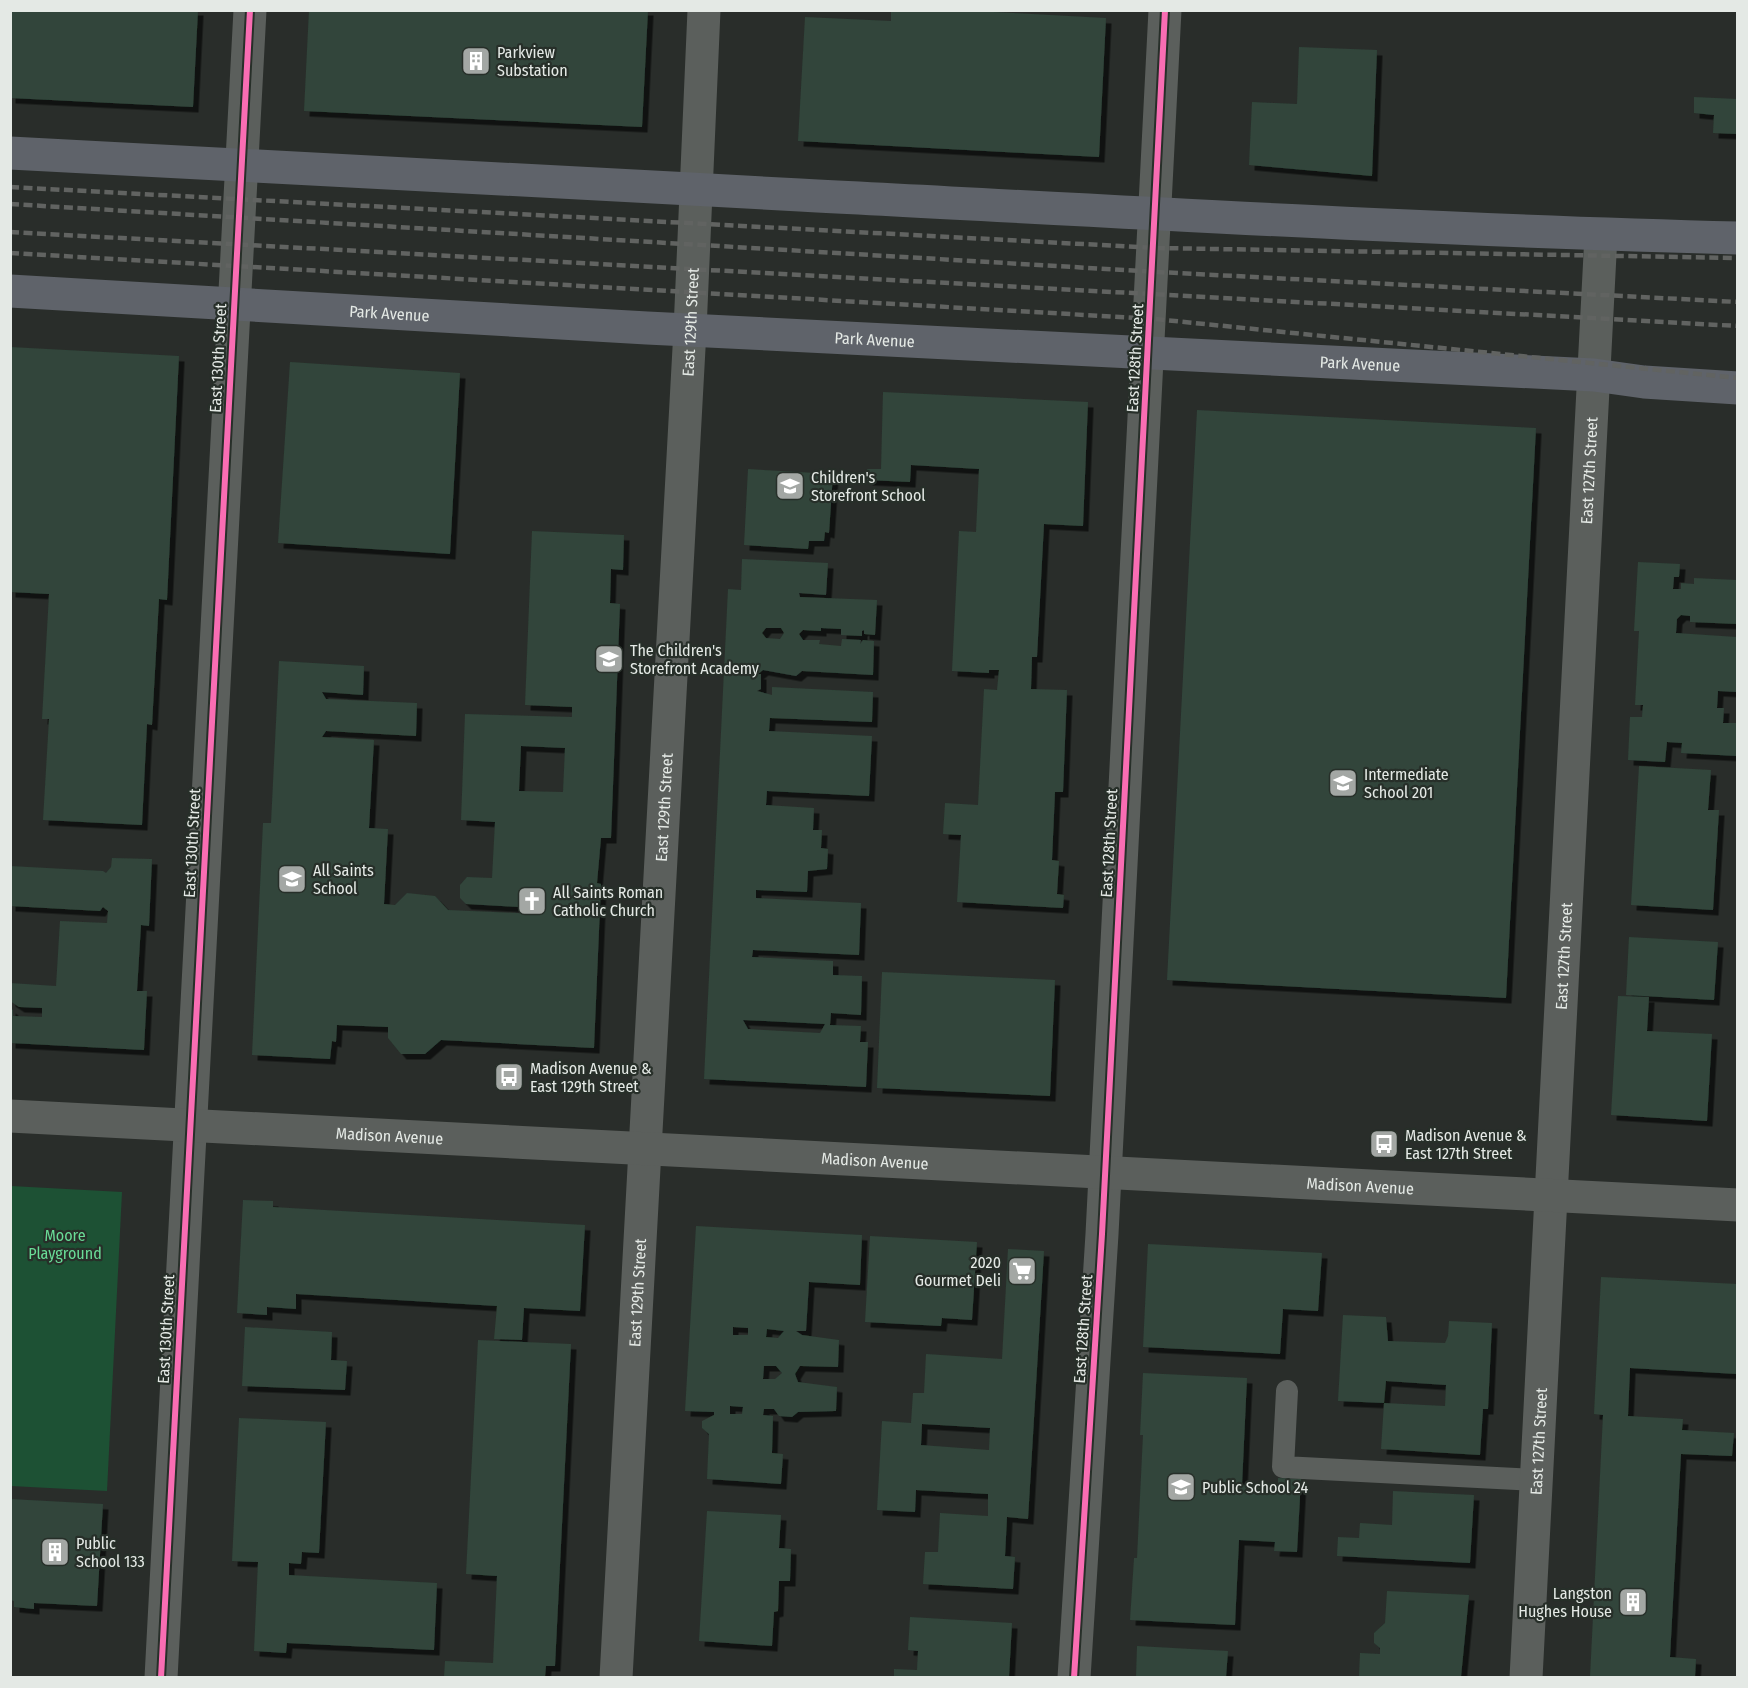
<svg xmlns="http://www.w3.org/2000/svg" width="1748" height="1688" viewBox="0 0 1748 1688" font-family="'Fira Sans Condensed',sans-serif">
<defs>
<filter id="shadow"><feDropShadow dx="5.5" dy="5.5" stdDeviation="0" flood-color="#0009"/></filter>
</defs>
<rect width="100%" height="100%" fill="#292d2a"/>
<path fill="#1d5134" d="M11,1186L122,1192L107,1491L11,1486Z"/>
<path fill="#30453a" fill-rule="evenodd" filter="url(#shadow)" d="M10,10H198L193,107L10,98Z
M309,10H648L642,127L304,111Z
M891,10H957L1106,18L1099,157L798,141L805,17L891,21Z
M1299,47L1377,50L1372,176L1249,165L1252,102L1297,104Z
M1694,97L1737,99V134L1713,133L1714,115L1694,113Z
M10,347L179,356L167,600L159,599L152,725L147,724L142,825L43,820L49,719H42L49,594L10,592Z
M290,362L460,373L450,554L278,543Z
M883,392L1088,402L1083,526L1044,524L1037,657H1032L1031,689L1067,690L1063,792H1055L1052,860L1059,861L1057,894L1064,895L1063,908L957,902L961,835L943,834L945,803L978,805L984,689L997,690L999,670H989V673L952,671L959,531L976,532L979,469L911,465L910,482L867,480V469H881Z
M1197,410L1536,428L1506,998L1167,980Z
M748,469L833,474L829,533L825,532L824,541H809L808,549L744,545Z
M532,531L624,535L623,570L611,569L610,603L620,604L611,838H601L597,883L601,884L594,1048L441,1040L425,1054H401L388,1038V1027L337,1025L336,1042L332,1041L330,1059L252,1055L263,823H271L279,661L364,666L363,695L322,692L326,699L417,703L416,736L326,731L322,737L374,740L369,828L388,829L384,904L395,905L407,893L435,896L448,910L538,914V905H527V910H518L519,907L466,904L460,898V885L467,877L492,878L495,822L461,820L465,714L572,717V707L525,705ZM521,746L565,748L563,792L519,791Z
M742,559L828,563L826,595L799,593L800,597L877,600L875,635L864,634V630L862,631V636L841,635V629L821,628V631L803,630L799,634L803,640H820L819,644L841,646L842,639L861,640L860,644L863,640L874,641L873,675L802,671L796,676L763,670L758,674H761V689L757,691L772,695V687L873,692L872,722L770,718L769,731L872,736L869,796L767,791L766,805L814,808L813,830H822L821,848L828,849L827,869L808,871L807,892L756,890V898L861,903L859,955L753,950L752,957L833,961V975L862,976L861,1015L831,1013L830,1025L861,1026L860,1042H868L866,1087L704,1079L728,589L741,590ZM766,628H781L784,633L780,639L766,638L762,633ZM743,1020L825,1024L820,1033L748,1029Z
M1638,562L1680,564L1679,577H1674L1673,589H1681V583L1694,584V578L1737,580V624L1690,622V616L1681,615L1677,619L1676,633L1737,637V692L1718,691L1717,708H1724L1723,723H1737V756L1681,753L1682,743L1667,742L1665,762L1628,760L1630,717H1642L1643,705H1635L1639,631H1634Z
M1639,766L1711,770L1708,810H1719L1713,910L1631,905Z
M112,858L152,859L149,926L141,925L137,991H147L144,1050L10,1043V1008L13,1010V1016L42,1017V1008L19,1007L10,1001V983L56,986L60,921L107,923L108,911L103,907L100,911L10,906V866L103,871L106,873L111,867Z
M1629,937L1718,942L1714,1000L1626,995Z
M882,972L1055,980L1050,1096L877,1088Z
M1618,996L1649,997L1647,1031L1712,1034L1707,1121L1611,1115Z
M243,1200L273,1201V1207L585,1225L580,1311L524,1308L522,1340L494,1339L497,1306L296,1294V1309L267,1307V1315L237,1313Z
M696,1226L862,1235L860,1285L809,1282L806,1331H796L802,1335L839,1340L838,1367L800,1366L795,1374L798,1382L837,1387L836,1411L798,1412L792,1417L779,1416L774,1409H764L763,1415L773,1416L772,1453L783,1454L781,1484L707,1479L709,1434L702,1428V1421L714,1415V1412L685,1411ZM733,1327L748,1328V1335H733ZM767,1329L784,1331L778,1338L766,1337ZM764,1366H776L782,1373L775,1379H763ZM730,1406L743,1407L742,1414H730Z
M870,1236L977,1242L972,1320L942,1318L941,1326L865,1322Z
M1148,1244L1322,1253L1318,1311L1283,1309L1280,1354L1143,1347Z
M1008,1249L1044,1251L1028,1519L1007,1517L1005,1556L1015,1557L1013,1589L923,1584L925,1552H938L940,1513L988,1516V1494L916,1490L915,1512L877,1510L882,1421L911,1423L913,1393H924L926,1354L1002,1359ZM922,1424L990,1428L989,1450L921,1445Z
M1601,1277L1737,1284V1374L1630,1368L1628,1416L1683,1419L1682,1430L1734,1433L1732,1456L1681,1454L1670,1657L1696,1659L1695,1677H1590L1603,1415L1594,1414Z
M1343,1315L1386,1317L1388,1341L1445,1343L1448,1336L1449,1321L1492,1323L1488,1409H1483L1480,1455L1381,1449L1384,1403L1445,1406L1446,1385L1386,1381L1384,1403L1338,1401Z
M245,1327L332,1332L331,1360L347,1361L345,1390L242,1386Z
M478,1340L571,1344L555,1666H546L545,1677H444L445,1661L493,1663L497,1576L466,1574Z
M1143,1373L1247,1378L1242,1485L1278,1487V1478L1301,1479L1297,1552L1274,1551L1275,1542L1239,1540L1235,1625L1130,1620L1134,1558H1137L1143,1435H1140Z
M239,1418L326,1422L319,1553L302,1552L301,1564L289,1563V1575L437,1583L434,1650L287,1643L286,1653L254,1651L258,1562L232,1561Z
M1393,1491L1474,1495L1470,1563L1337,1556L1338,1537L1359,1538L1360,1523L1392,1525Z
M10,1499L103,1504L97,1606L34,1603V1609L14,1607V1601L10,1600Z
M707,1511L781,1515L779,1548L791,1549L790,1581H779L778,1611L774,1612L772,1646L699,1641Z
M1387,1591L1469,1595L1461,1677H1359L1360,1653L1380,1654V1648L1374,1643V1633L1385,1623Z
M910,1617L1012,1623L1009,1677H894V1669L917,1670L918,1651L908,1650Z
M1137,1646L1228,1651L1226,1677H1136Z"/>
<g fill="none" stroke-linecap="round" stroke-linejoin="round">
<path stroke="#5b5f5c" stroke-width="22" d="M1287,1391L1283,1467L1536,1480"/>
<g stroke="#5b5f5c" stroke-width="33">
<path d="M161,1678L250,10"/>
<path id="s1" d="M616,1678L690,330L704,10"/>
<path d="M1074,1678L1102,1234L1165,10"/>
<path id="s2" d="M1526,1678L1601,235"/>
</g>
<path stroke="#5b5f5c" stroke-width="33" id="s3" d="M10,1116L1738,1205"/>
<g stroke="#5f636a" stroke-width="33">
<path d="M10,153C274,169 537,180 800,195C1112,211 1425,230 1738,238"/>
<path id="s4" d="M10,291L647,328L1594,375L1644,382L1738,388"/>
</g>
<path stroke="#616361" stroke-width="4.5" stroke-dasharray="9 4.5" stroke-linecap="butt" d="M10,187L1157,248L1738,258
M10,204L1157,272L1738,302
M10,232L1738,326
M10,253L1155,319L1738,378"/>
<g stroke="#272f29" stroke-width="10">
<path id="cycleway" d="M161,1678L250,10
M1074,1678L1102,1234L1165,10"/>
</g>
<use href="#cycleway" stroke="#f96db3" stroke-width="6"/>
</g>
<defs>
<g id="building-square" transform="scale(1.5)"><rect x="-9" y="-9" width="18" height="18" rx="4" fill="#a3a7a4" stroke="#272f29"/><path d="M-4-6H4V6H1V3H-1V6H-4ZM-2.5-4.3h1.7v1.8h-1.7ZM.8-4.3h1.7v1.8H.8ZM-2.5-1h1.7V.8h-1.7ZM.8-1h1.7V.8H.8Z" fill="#fff"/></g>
<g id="school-square" transform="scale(1.5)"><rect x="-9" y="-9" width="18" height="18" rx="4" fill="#a3a7a4" stroke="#272f29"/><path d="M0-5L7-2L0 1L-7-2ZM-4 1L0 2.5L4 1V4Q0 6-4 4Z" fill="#fff"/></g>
<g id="church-square" transform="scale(1.5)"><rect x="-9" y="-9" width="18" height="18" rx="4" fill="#a3a7a4" stroke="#272f29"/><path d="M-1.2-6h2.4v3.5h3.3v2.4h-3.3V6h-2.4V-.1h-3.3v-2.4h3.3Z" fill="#fff"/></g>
<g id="bus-square" transform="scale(1.5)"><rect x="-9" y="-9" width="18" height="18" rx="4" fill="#a3a7a4" stroke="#272f29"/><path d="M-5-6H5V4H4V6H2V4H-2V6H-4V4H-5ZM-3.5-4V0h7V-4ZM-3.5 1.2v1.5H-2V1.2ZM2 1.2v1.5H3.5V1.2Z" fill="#fff"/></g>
<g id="supermarket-square" transform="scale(1.5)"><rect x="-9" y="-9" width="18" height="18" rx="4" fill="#a3a7a4" stroke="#272f29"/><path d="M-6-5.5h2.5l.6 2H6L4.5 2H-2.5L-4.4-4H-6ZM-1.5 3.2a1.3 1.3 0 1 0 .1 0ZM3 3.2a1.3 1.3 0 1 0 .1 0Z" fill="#fff"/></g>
</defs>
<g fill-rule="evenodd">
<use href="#building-square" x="476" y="61"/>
<use href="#school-square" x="790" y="486"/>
<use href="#school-square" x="609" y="659"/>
<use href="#school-square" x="1343" y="783"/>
<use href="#school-square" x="292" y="879"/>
<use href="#church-square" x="532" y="901"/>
<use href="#bus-square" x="509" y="1077"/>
<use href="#bus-square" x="1384" y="1144"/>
<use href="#supermarket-square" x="1022" y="1271"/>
<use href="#school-square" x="1181" y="1487"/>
<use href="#building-square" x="55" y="1552"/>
<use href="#building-square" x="1633" y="1602"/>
</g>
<g text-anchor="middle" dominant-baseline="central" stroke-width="4.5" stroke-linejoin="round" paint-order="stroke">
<g font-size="16" fill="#e4e9e5" stroke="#272f29" text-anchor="start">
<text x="497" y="52">Parkview<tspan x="497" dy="18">Substation</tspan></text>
<text x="811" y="477">Children's<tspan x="811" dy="18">Storefront School</tspan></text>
<text x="630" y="650">The Children's<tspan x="630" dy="18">Storefront Academy</tspan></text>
<text x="1364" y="774">Intermediate<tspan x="1364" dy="18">School 201</tspan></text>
<text x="313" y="870">All Saints<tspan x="313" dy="18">School</tspan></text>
<text x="553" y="892">All Saints Roman<tspan x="553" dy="18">Catholic Church</tspan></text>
<text x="530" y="1068">Madison Avenue &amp;<tspan x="530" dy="18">East 129th Street</tspan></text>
<text x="1405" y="1135">Madison Avenue &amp;<tspan x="1405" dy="18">East 127th Street</tspan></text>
<text x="1001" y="1262" text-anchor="end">2020<tspan x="1001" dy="18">Gourmet Deli</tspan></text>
<text x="1202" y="1487">Public School 24</text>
<text x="76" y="1543">Public<tspan x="76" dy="18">School 133</tspan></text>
<text x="1612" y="1593" text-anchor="end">Langston<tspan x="1612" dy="18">Hughes House</tspan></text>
</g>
<g font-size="16" fill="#e4e9e5" stroke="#272f29">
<text stroke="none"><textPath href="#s4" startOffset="380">Park Avenue</textPath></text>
<text stroke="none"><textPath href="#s1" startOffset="1358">East 129th Street</textPath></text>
<text stroke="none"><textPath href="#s4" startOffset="866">Park Avenue</textPath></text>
<text transform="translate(218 358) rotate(-87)">East 130th Street</text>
<text transform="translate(1135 358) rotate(-87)">East 128th Street</text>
<text stroke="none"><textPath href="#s4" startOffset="1352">Park Avenue</textPath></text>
<text stroke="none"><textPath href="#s2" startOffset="1209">East 127th Street</textPath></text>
<text stroke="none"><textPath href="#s1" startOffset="872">East 129th Street</textPath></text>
<text transform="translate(192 843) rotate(-87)">East 130th Street</text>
<text transform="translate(1109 843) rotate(-87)">East 128th Street</text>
<text stroke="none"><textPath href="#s2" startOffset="723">East 127th Street</textPath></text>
<text stroke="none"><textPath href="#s3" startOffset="380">Madison Avenue</textPath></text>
<text stroke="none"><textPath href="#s3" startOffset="866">Madison Avenue</textPath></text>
<text stroke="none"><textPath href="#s3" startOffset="1352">Madison Avenue</textPath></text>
<text stroke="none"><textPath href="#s1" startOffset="386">East 129th Street</textPath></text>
<text transform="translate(166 1329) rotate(-87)">East 130th Street</text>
<text transform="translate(1083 1329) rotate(-86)">East 128th Street</text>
<text stroke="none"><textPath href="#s2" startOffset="237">East 127th Street</textPath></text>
</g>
<g font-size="16" fill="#69dc97" stroke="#272f29">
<text x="65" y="1235">Moore<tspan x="65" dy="18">Playground</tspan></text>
</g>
</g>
<rect width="1748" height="1688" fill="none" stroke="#e4e9e5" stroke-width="24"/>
</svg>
